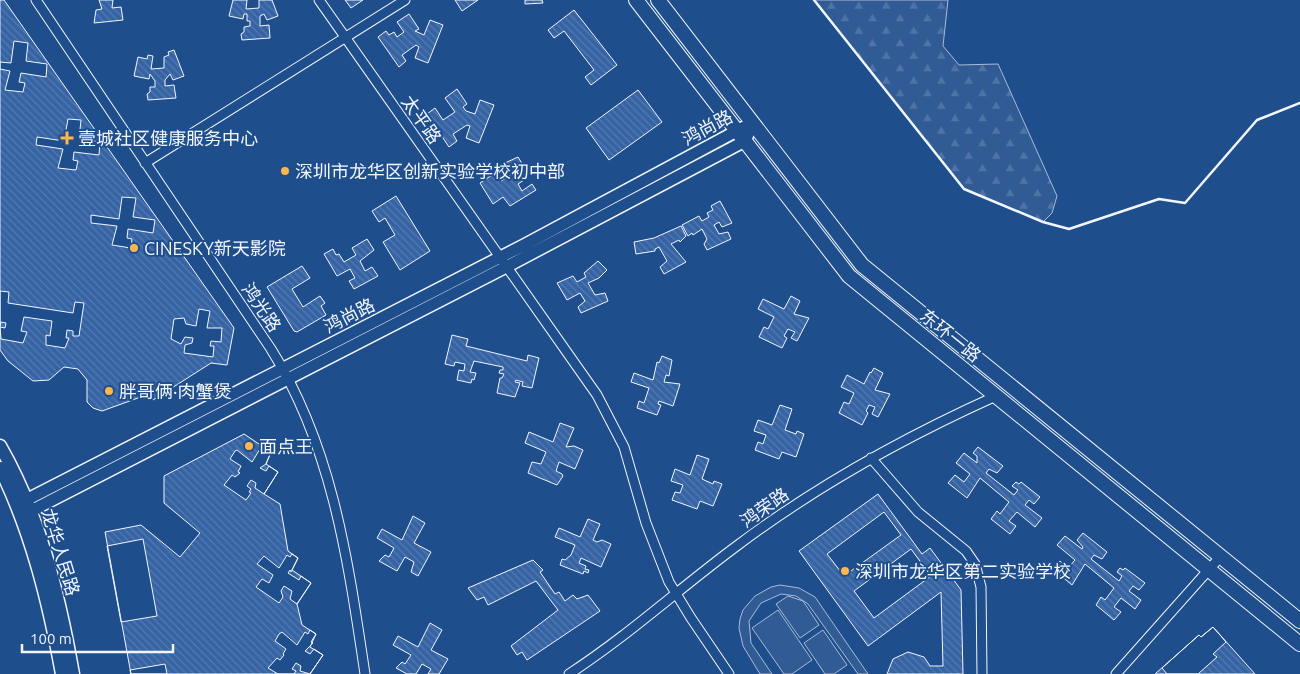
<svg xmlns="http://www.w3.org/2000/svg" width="1300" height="674" viewBox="0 0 1300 674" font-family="Ubuntu,'Noto Sans SC',sans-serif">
<defs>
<pattern id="forest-firs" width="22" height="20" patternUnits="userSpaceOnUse" patternTransform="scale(1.25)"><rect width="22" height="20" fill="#305b95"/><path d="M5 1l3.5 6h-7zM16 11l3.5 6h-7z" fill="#4e73a5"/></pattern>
<pattern id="building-back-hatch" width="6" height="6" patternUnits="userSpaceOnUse" patternTransform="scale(1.25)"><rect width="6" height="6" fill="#3563a3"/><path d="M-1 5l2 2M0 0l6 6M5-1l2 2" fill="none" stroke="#537ab1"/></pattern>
</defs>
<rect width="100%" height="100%" fill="#1f4e8c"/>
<path fill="#305b95" stroke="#a8bbd7" d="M780,585L799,588L815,597L868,674H858L808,604L796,596L781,594L761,603L749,621L751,643L772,674H760L743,646L739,628L740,619L743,610L755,596L771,587Z
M788,596L803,601L819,625L800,638L776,604Z
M778,610L812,660L792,674H784L752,628Z
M823,630L847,665L834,674H825L804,643Z"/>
<path fill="url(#forest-firs)" stroke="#a8bbd7" d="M814,0H948L943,46L959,65L998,64L1057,196L1052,213L1043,222L964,189Z"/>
<path fill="url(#building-back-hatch)" stroke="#f2f6ff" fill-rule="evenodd" d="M0,0H4L234,328L227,365L211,363L153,400L149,394L102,411L93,408L87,402V380L78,369L64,367L49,380L33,381L8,361L0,350Z
M99,0H113L112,8L121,7L123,20L94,23L96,10L102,9Z
M233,0H247L246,9L259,8V0H272L278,16L267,20L264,14L260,16V26L269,25L270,38L242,40L241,34L244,32V27L250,26V21H247V14H244L243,19L229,16Z
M345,0H363L351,8Z
M455,0H478L462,11Z
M525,0H542L543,3L525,4Z
M574,10L617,65L591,85L585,77L594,70L564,31L554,38L548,30Z
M409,14L419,29L415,31L424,35L430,20L443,25L428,63L415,58L419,47L416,45L402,55L406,61L399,67L378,37L386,31L389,35L394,32L397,37L404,32L397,22Z
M14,41L28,43L26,61L47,64L46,77L21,73L19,82L25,83L23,92L5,90L10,71L0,69V62L11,63Z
M174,50L184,76L173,80L170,74L165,80V86L174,85L176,98L148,100L147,94L150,92V87H155V81L150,74L149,79L134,76L138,57L147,59L148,55L153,56L151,69L164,68V57L169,55L168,52Z
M457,89L467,104L463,107L466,111L475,114L480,100L494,105L479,143L466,138L470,126L467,125L453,134L457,141L449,147L427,114L435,108L443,120L455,112L445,98Z
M638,90L662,122L609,160L586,128Z
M68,119L81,120L79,139L100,142L99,155L74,152L73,160L78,161L76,170L58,168L63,149L36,145L37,137L64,141Z
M518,157L528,173L525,175L527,178L518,184L522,191L532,184L536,190L510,206L503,197L493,204L480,183L495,173L501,181L512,174L505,163Z
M396,196L430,251L400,270L383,242L395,235L385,218L379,222L372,211Z
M122,197L136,198L133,217L155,220L153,233L128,229L127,238L132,239L131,248L112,245L117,226L91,223V215L119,219Z
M720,201L732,223L722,227L719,222L714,225L719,234L728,232L731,239L707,250L704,244L707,239L702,229L693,235L692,233L688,236L682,225L699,216L702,221L709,217L707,213L713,210L711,206Z
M681,226L686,236L680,242L679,240L671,244L686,262L664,274L660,267L667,261L659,247L655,249V251L636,254L634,242L654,238Z
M367,239L374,250L360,261L365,271L372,267L378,276L354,289L349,281L355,278L350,269L337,276L324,254L333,249L336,255L339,254L344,262L356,255L352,248Z
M598,261L607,270L599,278L588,283L595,295L605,293L608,301L581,313L578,307L585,301L580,293L567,300L557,283L573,276L577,282L586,277L584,273Z
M302,266L310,278L292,289L303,307L320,296L325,303L321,306L326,315L297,332L294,331L267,287Z
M0,291L9,292L8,303L73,313L75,302L84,303L79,336H73V331L67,330L66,338H69L65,348L46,345V335L50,336L52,321L24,317L21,331L27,332L23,343L1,339L0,327L5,328L6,323L1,322L0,326Z
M791,296L800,301L794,314L809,318L797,341L791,338L795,332L788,329L784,336L787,338L782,348L759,337L764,327L768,329L774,317L758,309L763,299L784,309Z
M199,309L210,311L207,328H222L221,342L211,341L210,346H214L213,357L184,353L185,345L192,343L193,338L185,337L181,344L171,339L174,319L184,318L186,324L196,326Z
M452,335L468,339L466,346L527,361L528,355L539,358L532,388L522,386L523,382L516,380L515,382L520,383L515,397L497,393L500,378H502L504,374L499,373L500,370H503V367L474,361L470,372L476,373L474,380L472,379L471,383L457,380L459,370L464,371L465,364L455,362L454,366L445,364Z
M662,356L672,360L669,376L666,375L664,382L680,384L673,406L659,401L658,404L661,405L657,415L637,408L639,401L644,403L649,388L631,382L634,373L653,380L657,362L659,363Z
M874,368L883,373L875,390L890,394L878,417L872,414L875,407L869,405L866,411L868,413L862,425L839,413L844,402L849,404L854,393L841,387L847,375L864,384L870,372L871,373Z
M780,405L792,409L785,430L796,434L797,431L804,434L796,457L782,452L779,459L755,450L758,442L763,444L766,435L754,431L758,420L772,425Z
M560,423L574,428L566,447L574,446L583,450L575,469L559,462L556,471L562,474L563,476L557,485L528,473L532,462L541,464L546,452L525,443L529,432L553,442Z
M244,434L271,452L266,464L278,472L264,494L280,504L288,551L298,558L292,570L311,583L297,604L302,625L316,634L310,647L323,655L310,674H131L105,532L141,525L180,557L200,533L164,503V476Z
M978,447L1003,466L997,473L989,469L986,473L1014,495L1018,490L1012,486L1016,482L1019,484L1021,482L1040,497L1034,504L1029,500L1025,505L1042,518L1035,527L1017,512L1009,521L1016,526L1010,534L991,519L997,511L1000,514L1009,502L980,478L967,498L948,483L955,475L964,482L970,474L956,463L964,453L977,463V456L973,453Z
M265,448L271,452L266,464L260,468L266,471L269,466L278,472L264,494L255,488L256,483L251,480L247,486L251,489L249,492L251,493L246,500L224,485L232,475L235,477L240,473L238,472L241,466L230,459L235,451L237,450L252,462L260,449L263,451Z
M697,455L709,459L702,479L713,484L714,481L722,484L713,506L700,501L697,509L672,500L675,492L680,493L683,485L671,481L675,469L690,475Z
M878,494L922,554L930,548L961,590L963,674H887L893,659L908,652L924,657L930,666H943L941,592L868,646L799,551ZM884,512L901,535L844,576L827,554ZM911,549L931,576L874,618L854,591Z
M413,516L425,523L414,543L431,552L418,576L411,572L414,562L405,557L397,571L379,561L385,555L389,557L394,548L377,538L382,529L402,540Z
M588,519L600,524L593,540L597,542L602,540L611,544L601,567L581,558L579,563L586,566L585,569L589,570L588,573L584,571L583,574L560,565L562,559L565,560L571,555L575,545L555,537L559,528L580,537Z
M1083,533L1107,552L1102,559L1094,555L1091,559L1119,581L1122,576L1117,572L1120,568L1123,570L1125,568L1145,583L1139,590L1133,586L1129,591L1141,600L1135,609L1121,598L1114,607L1121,612L1114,620L1096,605L1101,597L1105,600L1114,588L1085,564L1072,585L1053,569L1060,561L1068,568L1075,560L1057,545L1065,536L1082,549L1083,547L1077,540Z
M143,539L157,616L121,622L107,546Z
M292,554L298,558L291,572L290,570L288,573L299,580L301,576L311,583L297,604L290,599L292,591L284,586L281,591L283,597L279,603L256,587L262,579L269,583L273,575L257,564L264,556L279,568L287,555L290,557Z
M533,560L543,570L540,572L555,594L559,592L565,601L573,595L577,599L588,595L600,611L527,660L522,652L517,655L511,646L558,610L536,581L488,605L484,597L477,600L468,588Z
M430,623L442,630L431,650L448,659L439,674H428L431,669L422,664L416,674H407L396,668L402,662L405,664L411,655L393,645L398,636L418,647Z
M1213,627L1255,674H1155L1199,635L1201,637Z
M1213,627L1226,642L1213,654L1217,657L1198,674H1167L1162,668L1199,635L1201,637Z
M310,630L316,634L311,642L313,643L305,651L310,654L314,649L323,655L310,674L300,671L301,666L296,663L292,669L296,671L294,674H278L268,668L277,658L280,660L284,655L283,654L286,649L275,641L279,634L282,632L297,645L305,632L308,634Z
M165,664L167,674H131L130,670Z"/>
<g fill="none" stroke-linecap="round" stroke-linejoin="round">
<g stroke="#f2f6ff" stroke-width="11">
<path id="minor" d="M36,0L271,349C333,448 348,561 365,674
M319,0L597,395L624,447L646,523L669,582L691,618L729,674
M145,163L405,0
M871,458L918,512L966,551L975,564L981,587L982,674
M569,674C629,635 681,587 738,545C818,485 905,437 996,396
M1116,674L1221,556"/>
</g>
<g stroke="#f2f6ff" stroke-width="14">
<path id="tertiary" d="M22,506L26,500L524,245L744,127
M23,510L31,511L60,496L506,267L745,141L753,123"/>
</g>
<g stroke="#f2f6ff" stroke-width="15">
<path id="secondary" d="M0,446C40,516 59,595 73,674
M0,468C32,533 49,603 62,674"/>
</g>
<g stroke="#f2f6ff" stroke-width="16">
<path id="primary" d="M636,0L849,276L1300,644
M658,0L862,265L1300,621"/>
</g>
<use href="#minor" stroke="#1f4e8c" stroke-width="9"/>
<use href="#tertiary" stroke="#1f4e8c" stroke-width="11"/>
<use href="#secondary" stroke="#1f4e8c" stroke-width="12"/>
<use href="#primary" stroke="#1f4e8c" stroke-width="14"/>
<path stroke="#f2f6ff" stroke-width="2.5" d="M814,0L964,189L1043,222L1069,229L1159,199L1185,203L1257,120L1300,103"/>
</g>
<g fill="#ffb74d" stroke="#1f4e8c" stroke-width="2">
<path d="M64.5 130.5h5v5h5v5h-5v5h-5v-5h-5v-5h5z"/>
<circle cx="285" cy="171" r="5"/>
<circle cx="134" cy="248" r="5"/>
<circle cx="109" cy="391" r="5"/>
<circle cx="249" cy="446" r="5"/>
<circle cx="845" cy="571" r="5"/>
</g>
<g text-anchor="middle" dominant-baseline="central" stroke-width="4" stroke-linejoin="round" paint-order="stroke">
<g font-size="18" fill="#f2f6ff" stroke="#1f4e8c">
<text transform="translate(422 119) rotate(55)">太平路</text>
<text transform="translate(707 127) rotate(-28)">鸿尚路</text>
<text transform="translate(262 307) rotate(56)">鸿光路</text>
<text transform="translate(349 315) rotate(-27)">鸿尚路</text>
<text transform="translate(951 335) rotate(39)">东环一路</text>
<text transform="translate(764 507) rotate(-35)">鸿荣路</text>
<text transform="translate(61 552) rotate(73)">龙华人民路</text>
</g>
<g font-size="18" fill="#f2f6ff" stroke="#1f4e8c" text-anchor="start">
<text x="78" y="138">壹城社区健康服务中心</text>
<text x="295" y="171">深圳市龙华区创新实验学校初中部</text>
<text x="144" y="248">CINESKY新天影院</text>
<text x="119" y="391">胖哥俩·肉蟹煲</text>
<text x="259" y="446">面点王</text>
<text x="855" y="571">深圳市龙华区第二实验学校</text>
</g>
</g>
<path d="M22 644v8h151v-8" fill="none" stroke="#f2f6ff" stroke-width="2.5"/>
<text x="30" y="644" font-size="15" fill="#f2f6ff" stroke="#1f4e8c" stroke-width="4" paint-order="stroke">100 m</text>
</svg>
